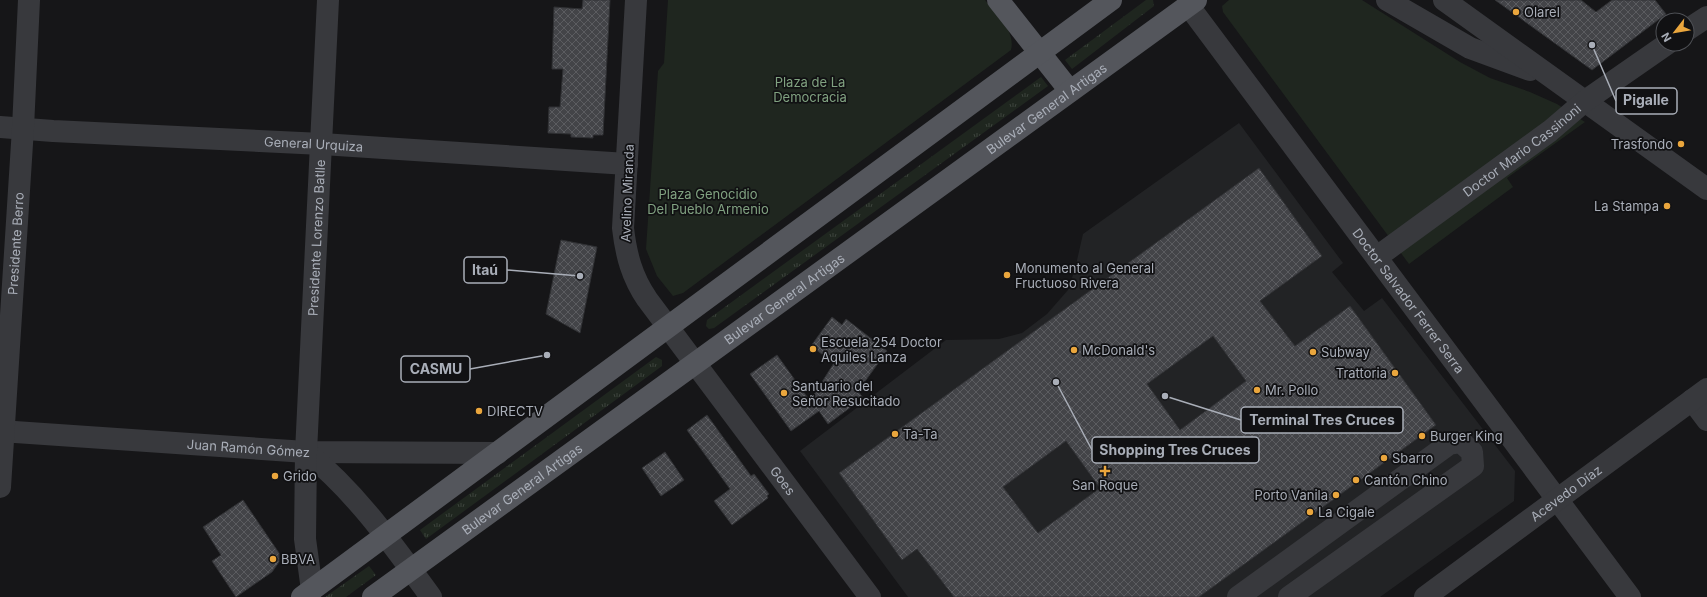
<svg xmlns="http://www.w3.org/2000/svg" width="1707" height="597" viewBox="0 0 1707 597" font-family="Inter,sans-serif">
<defs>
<pattern id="grass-tufts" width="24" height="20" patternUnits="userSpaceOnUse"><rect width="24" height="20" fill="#1f261f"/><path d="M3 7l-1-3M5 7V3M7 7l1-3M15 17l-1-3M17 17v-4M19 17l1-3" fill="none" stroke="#3d433d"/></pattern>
<pattern id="building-cross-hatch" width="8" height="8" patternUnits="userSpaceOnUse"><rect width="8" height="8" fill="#434448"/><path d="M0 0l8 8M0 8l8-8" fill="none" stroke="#5b5c60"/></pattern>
</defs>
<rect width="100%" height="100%" fill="#161618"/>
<path fill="#222325" d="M1239,123L1343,263L1332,272L1364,311L1382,298L1515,471L1514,501L1380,597H908L800,451L946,340L999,339L1022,333L1047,314L1068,290L1075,269L1083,234Z"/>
<path fill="url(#grass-tufts)" d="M1146,0H1153L1154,6L1072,69L1065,60Z
M1041,77L1048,86L714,328L709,329L706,326L707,320Z
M656,357L662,360V366L426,539L420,530Z
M369,566L376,575L346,597H325Z"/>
<path fill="#1f261f" d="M668,0H985C996,14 1016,31 1011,50L683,293L673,296L657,276L646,249L658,71L664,63Z
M1229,0H1362L1460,62L1490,78L1530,92L1557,104L1585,122L1507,178L1513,187L1409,264L1223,12L1222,6Z"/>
<path fill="url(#building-cross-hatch)" stroke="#303134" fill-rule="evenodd" d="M583,0H610L603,135H593V138L571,137V134L548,133L549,107H560L563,69H552L554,7L582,9Z
M1495,0H1581L1596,12L1612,0H1655L1666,14L1592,70Z
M1259,168L1322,256L1260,301L1295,346L1350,306L1436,425L1199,597H954L917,549L902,560L839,473ZM1213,336L1246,381L1180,430L1147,384ZM1066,441L1100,488L1038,533L1003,487Z
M561,240L597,247L580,333L546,314Z
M832,317L842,325L846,319L887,351L858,391L863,398L828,424L819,411L791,431L750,374L777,355L810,401L834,363L811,346Z
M707,415L751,476L754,474L769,494L767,496L768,498L732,525L714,501L730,489L687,430Z
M665,452L684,480L661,496L642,468Z
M243,500L279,553V562L272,572L236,597L212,561L221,555L203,527Z"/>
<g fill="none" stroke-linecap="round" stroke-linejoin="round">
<g stroke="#38393d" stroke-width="22">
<path id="s1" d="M636,0L623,228C626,255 632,277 647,299L870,597"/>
<path d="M1387,0L1470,48L1530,70"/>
<path d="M1444,0L1707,189"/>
<path id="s2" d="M1188,5L1630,597"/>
<path d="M1687,30L1707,17"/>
<path id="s3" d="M0,127L53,131L322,144L627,164"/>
<path id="s4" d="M1377,257L1550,131L1585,101L1667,44"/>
<path d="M1692,400L1707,420"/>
<path id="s5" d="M0,431L306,452L498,453"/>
<path d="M306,452C356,492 393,545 431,597"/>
<path id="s6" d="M0,487L23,128L29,0"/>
<path id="s7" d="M312,590L305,539L306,452L328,0"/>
<path d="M1238,597L1449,444L1461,442L1472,452L1473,466L1289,597"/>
<path id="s8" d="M1425,597L1707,389"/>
</g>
<g stroke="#54565c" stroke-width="22">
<path d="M998,0L1070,91"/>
<path d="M302,597L1111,0"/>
<path id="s9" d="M373,597L1196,0"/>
</g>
</g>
<g fill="#eaa63d" stroke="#111113" stroke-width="1.5">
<circle cx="1516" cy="12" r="4"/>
<circle cx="1681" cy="144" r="4"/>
<circle cx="1667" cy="206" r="4"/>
<circle cx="1007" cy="275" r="4"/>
<circle cx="813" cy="349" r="4"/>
<circle cx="1074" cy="350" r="4"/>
<circle cx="1313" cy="352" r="4"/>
<circle cx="1395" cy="373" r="4"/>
<circle cx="1257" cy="390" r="4"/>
<circle cx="784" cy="393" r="4"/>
<circle cx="479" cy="411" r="4"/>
<circle cx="895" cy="434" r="4"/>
<circle cx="1422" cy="436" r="4"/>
<circle cx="1384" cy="458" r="4"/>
<path d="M1103 465h4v4h4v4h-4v4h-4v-4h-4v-4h4z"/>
<circle cx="275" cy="476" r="4"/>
<circle cx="1356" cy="480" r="4"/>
<circle cx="1336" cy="495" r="4"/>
<circle cx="1310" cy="512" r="4"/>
<circle cx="273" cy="559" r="4"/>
</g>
<g text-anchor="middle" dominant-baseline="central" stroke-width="3.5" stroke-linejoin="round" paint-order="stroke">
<g font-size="13" fill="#a9aeb8" stroke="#111113" text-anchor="start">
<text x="1524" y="12">Olarel</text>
<text x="1673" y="144" text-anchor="end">Trasfondo</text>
<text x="1659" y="206" text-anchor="end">La Stampa</text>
<text x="1015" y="268">Monumento al General<tspan x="1015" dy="15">Fructuoso Rivera</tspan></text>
<text x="821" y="342">Escuela 254 Doctor<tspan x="821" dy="15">Aquiles Lanza</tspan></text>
<text x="1082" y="350">McDonald's</text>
<text x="1321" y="352">Subway</text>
<text x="1387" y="373" text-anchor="end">Trattoria</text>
<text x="792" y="386">Santuario del<tspan x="792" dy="15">Señor Resucitado</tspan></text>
<text x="1265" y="390">Mr. Pollo</text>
<text x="487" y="411">DIRECTV</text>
<text x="903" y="434">Ta-Ta</text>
<text x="1430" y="436">Burger King</text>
<text x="1392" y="458">Sbarro</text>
<text x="283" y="476">Grido</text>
<text x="1364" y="480">Cantón Chino</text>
<text x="1105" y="485" text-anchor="middle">San Roque</text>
<text x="1328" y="495" text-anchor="end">Porto Vanila</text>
<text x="1318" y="512">La Cigale</text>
<text x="281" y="559">BBVA</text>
</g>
<g font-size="13" fill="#81a281" stroke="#111113">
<text x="810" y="82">Plaza de La<tspan x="810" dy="15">Democracia</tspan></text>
<text x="708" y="194">Plaza Genocidio<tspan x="708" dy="15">Del Pueblo Armenio</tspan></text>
</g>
<g font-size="13" fill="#a9aeb8" stroke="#111113">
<text stroke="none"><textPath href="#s9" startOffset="832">Bulevar General Artigas</textPath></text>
<text stroke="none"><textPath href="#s3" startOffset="314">General Urquiza</textPath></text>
<text stroke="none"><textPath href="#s4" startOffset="180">Doctor Mario Cassinoni</textPath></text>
<text transform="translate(627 193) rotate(-88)">Avelino Miranda</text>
<text stroke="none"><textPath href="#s7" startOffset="353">Presidente Lorenzo Batlle</textPath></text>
<text stroke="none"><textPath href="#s6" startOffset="244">Presidente Berro</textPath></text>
<text stroke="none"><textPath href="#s9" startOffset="508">Bulevar General Artigas</textPath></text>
<text stroke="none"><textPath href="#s2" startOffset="369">Doctor Salvador Ferrer Serra</textPath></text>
<text stroke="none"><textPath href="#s5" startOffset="249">Juan Ramón Gómez</textPath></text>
<text stroke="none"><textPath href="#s1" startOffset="531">Goes</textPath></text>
<text stroke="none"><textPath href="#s9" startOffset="184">Bulevar General Artigas</textPath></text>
<text stroke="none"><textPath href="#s8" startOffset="175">Acevedo Díaz</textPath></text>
</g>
</g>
<path fill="none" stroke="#a9aeb8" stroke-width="1.5" d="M1592 45L1616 101M580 276L507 270M547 355L470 369M1165 396L1241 420M1056 382L1092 450"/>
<g fill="#a9aeb8" stroke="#111113" stroke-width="1.5">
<circle cx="1592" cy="45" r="4"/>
<circle cx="580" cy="276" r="4"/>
<circle cx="547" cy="355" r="4"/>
<circle cx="1165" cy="396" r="4"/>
<circle cx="1056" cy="382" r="4"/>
</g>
<g fill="#111113" stroke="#a9aeb8" stroke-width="1.5">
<rect x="1616" y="88" width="61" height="26" rx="4"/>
<rect x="464" y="257" width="43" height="26" rx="4"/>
<rect x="401" y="356" width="69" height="26" rx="4"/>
<rect x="1241" y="407" width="162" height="26" rx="4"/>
<rect x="1092" y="437" width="167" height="26" rx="4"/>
</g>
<g font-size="14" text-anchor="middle" font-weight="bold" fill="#a9aeb8">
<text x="1646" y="105">Pigalle</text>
<text x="485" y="275">Itaú</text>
<text x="436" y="374">CASMU</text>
<text x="1322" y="425">Terminal Tres Cruces</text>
<text x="1175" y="455">Shopping Tres Cruces</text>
</g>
<g transform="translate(1675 32) rotate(239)"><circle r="19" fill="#111113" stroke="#4e5055"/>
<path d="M0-3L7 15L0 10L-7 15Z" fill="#eaa63d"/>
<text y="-6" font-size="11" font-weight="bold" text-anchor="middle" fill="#a9aeb8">N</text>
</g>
</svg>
